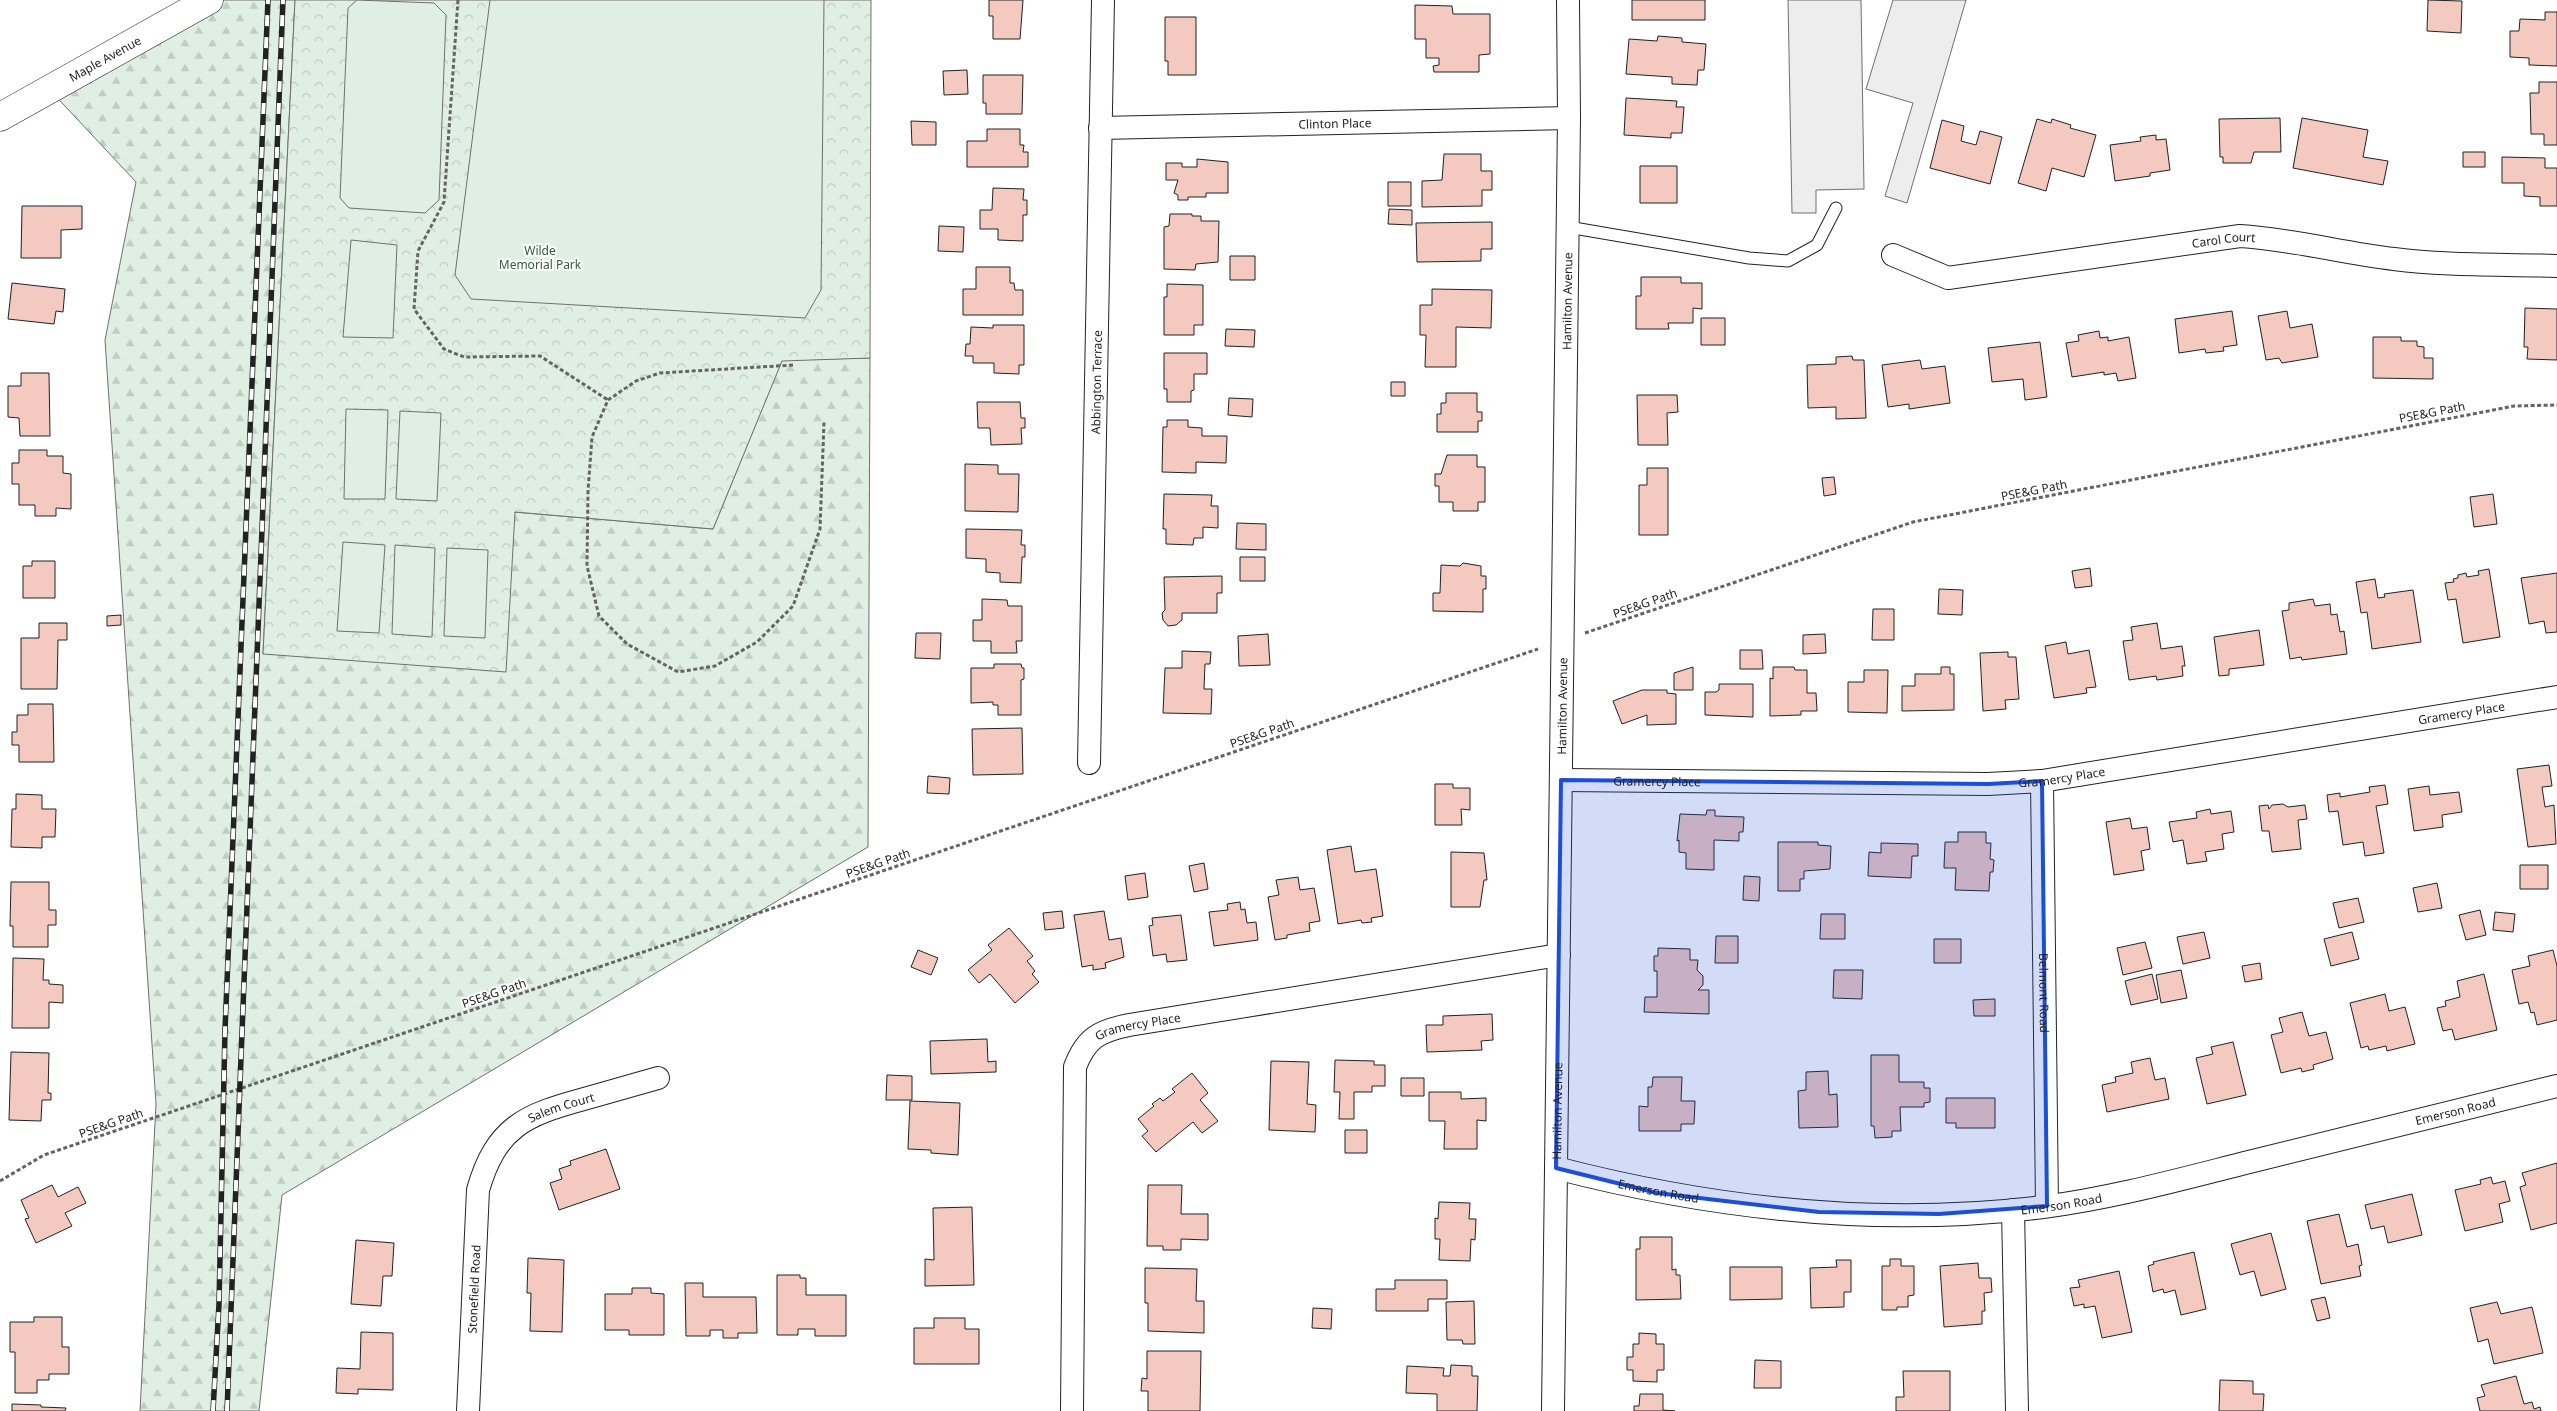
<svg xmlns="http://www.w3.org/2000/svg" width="2557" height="1411" viewBox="0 0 2557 1411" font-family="'Noto Sans',sans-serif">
<defs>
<pattern id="forest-firs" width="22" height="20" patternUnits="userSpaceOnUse" patternTransform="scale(1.25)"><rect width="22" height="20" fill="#e0efe3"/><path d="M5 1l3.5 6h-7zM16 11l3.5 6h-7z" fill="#c0cdc2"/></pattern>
<pattern id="park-crowns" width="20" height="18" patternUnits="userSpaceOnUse" patternTransform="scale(1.25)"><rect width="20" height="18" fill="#e0efe3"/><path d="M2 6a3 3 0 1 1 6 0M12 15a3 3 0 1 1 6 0" fill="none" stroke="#c0cdc2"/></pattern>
</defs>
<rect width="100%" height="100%" fill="#fff"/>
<path fill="url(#forest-firs)" stroke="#6f6f6f" d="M210,0H295L263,654L514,512L713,529L782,360L870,358L868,847L282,1195L259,1411H140L156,1104L105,340L136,182L49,89Z"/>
<path fill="url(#park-crowns)" stroke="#6f6f6f" d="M295,0H871L870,358L782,361L713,529L515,512L506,672L263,654Z"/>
<path fill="#e0efe3" stroke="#6f6f6f" d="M357,0L434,3L446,15L439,200L425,213L349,208L340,198L348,8Z
M490,0H824L821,290L805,318L471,299L455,275Z
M351,240L397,245L393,338L343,337Z
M346,409L388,410L385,499H344Z
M400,411L441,413L437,501L396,499Z
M343,542L385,545L379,633L337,631Z
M395,545L435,548L432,637L392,634Z
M447,548L488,550L485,638L444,636Z"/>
<path fill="#ededed" stroke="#6f6f6f" d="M1788,0H1861L1864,189L1816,190V213H1792Z
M1893,0H1966L1907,203L1885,196L1913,103L1866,89Z"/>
<path fill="#f3c9c0" stroke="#222" d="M989,0H1023L1020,39H993V16H989Z
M1632,0H1705V20H1632Z
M2428,0L2462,1L2461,33L2427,31Z
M1415,5L1452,6L1453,14H1490V54L1479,55V72H1434L1433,66L1439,65V58H1426V39H1415Z
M2545,12H2557V66L2529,65V58L2510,57V31H2519L2520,19L2545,20Z
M1165,17H1196V75H1168V61H1165Z
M1658,36L1682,38V42L1706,44L1704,70H1698L1697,85L1672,84V77L1626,74L1629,39L1657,41Z
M967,70L968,94L944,95L943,71Z
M983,75H1023L1022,114H986V103H983Z
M2539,82H2557V145H2544V134H2531L2530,93H2539Z
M1626,98L1677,101L1676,107H1684L1682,133H1671V138L1624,135Z
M2280,118L2281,152H2254L2251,163H2223V157H2220L2219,119Z
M2302,118L2368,130L2363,157L2388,161L2383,185L2293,168Z
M2037,119L2051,123L2052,119L2071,125L2070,128L2096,135L2084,177L2052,168L2046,191L2018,183Z
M1942,120L1964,126L1961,141L1976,145L1980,131L2002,137L1990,184L1930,168Z
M911,121L936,122V145H912Z
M987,129H1020V145H1024L1023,152H1028V167H967V141H987Z
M2156,135V140L2166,139L2170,170L2150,173V176L2115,181L2110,145L2141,141L2140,137Z
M2463,152H2485V167H2463Z
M1444,154H1481V171H1492V190H1482V206L1422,207V181L1442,180Z
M2502,157L2545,158V168H2557V206H2540V197L2524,196V183H2502Z
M1197,159L1228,162V193H1206V197H1188V200H1178V195L1174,193L1178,180H1166V163H1182V167H1197Z
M1640,166H1677V203H1640Z
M1388,182H1411V206H1388Z
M993,188L1024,189L1023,200H1027V215H1023V241L998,240V229H980V210H992Z
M22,206H82V229L61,230V258H21Z
M1389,209L1412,210V225L1388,224Z
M1170,214H1192V216H1201V221H1219L1218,262L1196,264L1195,270L1164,269V227L1169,226Z
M1492,222V249H1481V261L1417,262L1416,223Z
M939,226L964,227L963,252L938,251Z
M1230,256H1255V280H1230Z
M976,267H1010V283H1014L1015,290H1023V315H963V289H976Z
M1641,277H1681V283H1702V309L1693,308V323H1668L1669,329H1636V296H1641Z
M12,283L65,289L63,312L56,311L54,324L8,319Z
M1167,284L1203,285V325H1194V335H1164V297H1167Z
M1432,289L1492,290L1491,328L1456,327V367H1425L1426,335H1420V305H1432Z
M2525,308L2557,309V360L2527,359L2528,347H2524Z
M2232,311L2237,345L2223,347L2224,351L2206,353L2205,349L2179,353L2175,319Z
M2287,311L2290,328L2312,324L2318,357L2282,363L2279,358L2266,360L2258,316Z
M1701,318H1725V345H1701Z
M993,325H1024V365H1019V374L994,373V363H973V356H965L966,344H970L971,327L993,328Z
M1226,329L1255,330L1254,347L1225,346Z
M2099,331L2100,338L2108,337V341L2129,337L2136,378L2118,381L2116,373L2104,375V372L2072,377L2066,343L2079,341L2078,335Z
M2373,337H2401V341H2417V346L2424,347V358H2433V379L2373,378Z
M2040,342L2047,397L2025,400L2023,379L1992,382L1988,348Z
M1164,353H1207V374H1194V390L1191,391V402H1167V389H1164Z
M1852,356L1853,360H1864L1866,418L1836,419V407L1808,408L1807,365L1836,364V357Z
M1920,360L1922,369L1945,366L1950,403L1909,409V404L1888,407L1882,365Z
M21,373H49L50,436H20L19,418L8,417V386H21Z
M1391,382H1405V396H1391Z
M1446,393H1477V412H1482V421H1478V432H1437V414H1441V403H1446Z
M1637,395H1677L1678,412L1667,413L1668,445H1638Z
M1229,398L1253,399L1252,417L1228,415Z
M977,402H1020L1021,418H1025V428H1021L1022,444L991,445L990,428H978Z
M1167,420H1188V427L1202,428V436H1227L1226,463L1196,462V473L1162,472L1163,427H1167Z
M19,450H47V456H63V473L71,474V509L56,508V516H35V505H19V484H12V463H19Z
M1447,455H1477V467H1485V502H1478V511H1453V502H1439V486H1435V474H1441Z
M965,464L998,465V474H1019L1018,512L965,511Z
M1647,468H1668V535H1639V485H1647Z
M1834,477L1836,494L1824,496L1822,478Z
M1164,494L1212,495L1211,506H1218V528L1203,527V538H1194L1193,545L1166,544V529H1163Z
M2493,494L2497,524L2474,527L2470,497Z
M1237,523L1266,524V550L1236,549Z
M966,529L1022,530L1021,545H1025V557H1022L1021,583L1000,582V573L986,572V559L966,558Z
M1240,557H1265V581H1240Z
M32,561H55V598H23V566H32Z
M1463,563L1481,566V576H1486V589H1483V612L1433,611V593H1440L1441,565L1460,566Z
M2090,568L2092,586L2075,588L2072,571Z
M2489,569L2500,637L2463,643L2456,599L2448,600L2445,583L2454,582L2453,579L2458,578V575L2466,573L2467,577L2479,575L2478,571Z
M2557,573V632L2546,633L2544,621L2529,624L2521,578Z
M1222,576V593H1217V613H1182V620L1176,625L1168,626L1163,620L1162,613L1165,610L1164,577Z
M2375,579L2378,598L2385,597L2384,594L2413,590L2421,642L2372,649L2367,612L2361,613L2356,582Z
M1939,589L1963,590L1962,615L1938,614Z
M982,599L1007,600L1008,606H1022V641H1016L1017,653H991V641H973V620H982Z
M2313,599L2315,606L2330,604L2331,615L2337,614L2340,632L2344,631L2347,654L2302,660L2301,657L2290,659L2282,611L2289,610V603Z
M1873,609H1894V640H1872Z
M121,615V625L107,626V616Z
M39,623H67V640H58L57,689H21V638H39Z
M2157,623L2161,649L2182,646L2185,666H2182L2183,676L2157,680L2156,676L2129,680L2123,641L2133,640L2131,627Z
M2259,630L2264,665L2229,669V675L2219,676L2214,637Z
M916,633H941L940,659L915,658Z
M1268,634L1270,665L1239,666L1238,636Z
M1825,634L1826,653L1803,654V635Z
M2066,642L2068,654L2089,650L2096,687L2086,688L2087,693L2054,698L2045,646Z
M1740,650H1762L1763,669H1740Z
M1182,651L1211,652L1210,664H1205L1204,689H1212L1211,714L1163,713L1165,668H1182Z
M2008,652V657H2016L2019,699L2005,700L2006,709L1983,711L1980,653Z
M994,664H1021L1022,668H1024V679L1021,680V715H998V705H993V702L971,703V668H994Z
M1693,667V690H1674V673Z
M1773,667H1794L1795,670H1807V693H1816L1817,711H1801V715L1770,716V678L1773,679Z
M1941,667H1950V674H1954V710L1902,711V686H1915V674H1941Z
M1864,670H1888L1887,713L1848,712V682H1864Z
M1719,684H1753V717L1705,715V692H1716L1719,690Z
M1642,690H1667V693L1676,694V724L1647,725V715L1622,724L1613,701Z
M28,704H53L54,762H19V745H12V732H17V715H28Z
M1022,728L1023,774L973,775L972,729Z
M2549,765L2552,786L2542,787L2545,807L2554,805L2556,844L2528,847L2517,769Z
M928,776L950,778L949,794L927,793Z
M1435,784H1453V788H1470V810L1461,809L1462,825H1435Z
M2385,785L2388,804L2376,806L2384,853L2365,856L2363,842L2343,845L2338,811L2329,812L2327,795L2340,793V797L2370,792L2369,787Z
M2429,786L2430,795L2459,792L2462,812L2442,815L2443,827L2414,831L2408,789Z
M16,794L42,795V809H56L55,837H42V848L11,847L12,809H16Z
M2283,804L2288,807L2305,805L2307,819L2298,820L2301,849L2272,852L2269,831H2262L2259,806L2268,805L2269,809L2272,805Z
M2210,809L2211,814L2231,811L2234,832L2222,834L2224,849L2205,852L2207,861L2187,864L2183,840L2173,842L2169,822L2197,818L2196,812Z
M1707,810H1715V816L1744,817L1743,832H1739V841L1714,840V870L1686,869V853L1679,852V840L1677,841L1680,814L1706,815Z
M2130,818L2132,829L2147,827L2150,849L2141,851L2144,870L2114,875L2106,822Z
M1958,832H1986V843H1991L1990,859L1994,860L1993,872H1990L1989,891L1955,890L1956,868H1944L1945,842H1958Z
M1778,842H1818V845L1831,846L1830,869L1804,871V879H1800V891H1778Z
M1881,843L1918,844V856H1912L1911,878L1868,876L1869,852L1881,853Z
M1351,846L1355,872L1376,869L1383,916L1371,918L1372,922L1362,923L1361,920L1338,924L1327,850Z
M1451,852L1484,853L1487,880H1484L1480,907H1451Z
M1204,863L1208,889L1194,892L1189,866Z
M2520,865H2548V889H2520Z
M1145,873L1148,897L1128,900L1125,876Z
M1744,876L1760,877L1759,901L1743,900Z
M1298,877L1300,890L1314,888L1320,921L1309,923L1310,931L1287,935V938L1275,940L1268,897L1279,895L1276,880Z
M11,882H49V910H56V925H48V947H13V926H10Z
M2437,883L2442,908L2418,912L2413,888Z
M2358,898L2364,922L2339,928L2333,903Z
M1240,902L1241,910L1245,909L1247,923L1256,922L1258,940L1214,946L1209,912L1228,910L1227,904Z
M2480,910L2486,935L2466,940L2459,915Z
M1062,911L1064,928L1045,930L1043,913Z
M1104,911L1109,940L1121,938L1124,957L1105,963L1106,968L1093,970V965L1082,967L1074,915Z
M2495,912L2515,914L2513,932L2493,930Z
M1821,914H1845V939H1820Z
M1181,915L1187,960L1167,962L1166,954L1153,956L1149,926L1153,925L1152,918Z
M1009,928L1033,956L1027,961L1035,971L1032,974L1039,982L1015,1003L990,974L979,983L968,970L992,950L988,945Z
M2204,932L2210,958L2183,964L2177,937Z
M2352,932L2359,959L2331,966L2324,939Z
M1716,936H1738V963H1715Z
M1934,939H1961V963H1934Z
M2145,942L2152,968L2123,975L2117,948Z
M1658,948L1690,949V960H1698L1697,970L1703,976V985L1698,990H1709V1014L1644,1012L1645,997H1657V971H1654V956H1658Z
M918,950L938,958L931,975L911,967Z
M2553,950L2557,966V1020L2537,1025L2534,1012L2531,1013L2528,1002L2519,1004L2512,970L2530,966L2528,956Z
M13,958L44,959L43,980H49V984L63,985V1003L49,1002V1028H12Z
M2260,963L2262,979L2245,982L2242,966Z
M1834,970H1863L1862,999L1833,998Z
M2181,970L2187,998L2161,1003L2156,975Z
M2152,974L2158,999L2131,1005L2125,981Z
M2484,974L2497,1030L2455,1040L2452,1029L2443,1031L2437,1008L2446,1006L2445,1001L2460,997L2457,981Z
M2385,994L2389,1011L2405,1007L2415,1044L2387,1051L2386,1046L2369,1050L2368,1046L2361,1048L2350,1003Z
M1995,999V1016H1974L1973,1000Z
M2302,1012L2309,1036L2326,1032L2333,1059L2313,1065L2314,1069L2302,1072L2301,1068L2281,1073L2271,1035L2283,1032L2279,1018Z
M1492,1014L1493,1040L1481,1041L1482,1050L1427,1052L1426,1025H1443V1016Z
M987,1039L988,1062L996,1061V1072L931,1074L930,1041Z
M2233,1042L2246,1095L2207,1104L2196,1058L2213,1054L2211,1047Z
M11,1052L49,1053L48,1093H51V1100H42L41,1121L9,1120Z
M1871,1055H1899V1082H1924V1088H1930V1102L1924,1103V1107H1900L1901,1131H1892V1137L1875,1138L1874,1126H1871Z
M2150,1058L2155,1080L2165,1078L2169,1099L2107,1112L2102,1085L2116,1082L2115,1077L2133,1073L2131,1062Z
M1335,1060L1374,1061V1065H1385V1086H1372V1092H1354V1119H1339L1340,1092H1334Z
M1271,1061L1309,1062L1307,1104L1316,1105L1315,1132L1269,1130Z
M1828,1071L1829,1095L1837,1094L1838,1127L1799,1128L1798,1091L1806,1090V1072Z
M1192,1073L1208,1093L1200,1100L1218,1121L1202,1133L1193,1122L1156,1152L1142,1136L1148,1131L1138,1119L1154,1106L1152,1104L1160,1098L1163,1101L1175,1092L1172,1089Z
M887,1075L912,1076V1100H886Z
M1653,1077H1682L1681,1101H1695L1694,1124H1681V1131H1639V1106L1648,1107V1087H1652Z
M1401,1078H1424V1096H1401Z
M1429,1092H1461V1099L1486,1098V1121L1477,1120V1149H1444L1445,1121H1429Z
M1946,1098H1995V1128H1956V1123H1946Z
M910,1101L960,1103L958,1155L931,1153V1150L908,1149Z
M1345,1130H1367V1153H1345Z
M606,1149L620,1189L559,1210L550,1183L562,1179L559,1169L571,1165L570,1161Z
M2557,1163V1223L2531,1230L2520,1187L2526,1185L2522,1173Z
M2491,1177L2493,1184L2505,1181L2510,1201L2499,1204L2503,1222L2465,1231L2455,1190L2481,1184L2480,1180Z
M52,1185L58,1197L78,1187L86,1203L65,1213L72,1226L36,1243L25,1219L29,1218L21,1200Z
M1148,1185H1182L1181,1214H1208V1240L1181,1239V1250H1163V1246H1147Z
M2412,1194L2422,1235L2388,1243L2384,1226L2371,1229L2365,1205Z
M1439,1202L1470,1203L1469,1219H1476L1475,1240L1471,1239L1470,1261L1439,1260L1440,1239H1435V1218L1438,1219Z
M972,1207L974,1285L925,1286V1259L934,1260L933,1208Z
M2339,1214L2347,1247L2358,1244L2362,1265L2359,1266L2361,1276L2321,1284L2307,1221Z
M2271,1233L2286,1289L2261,1296L2254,1271L2240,1275L2231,1244Z
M1640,1237H1672V1270L1676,1269V1275H1680L1681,1299L1636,1300V1249H1640Z
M356,1240L394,1243L392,1276H383L381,1306L351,1304Z
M2194,1252L2206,1309L2181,1315L2175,1290L2164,1293L2163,1289L2153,1292L2148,1266L2154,1264L2153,1262Z
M528,1258L564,1260L562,1332L530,1331L531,1293H527Z
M1890,1259H1901V1266H1914V1295L1908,1296V1307H1897V1310H1882V1266H1890Z
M1836,1260H1851V1292H1844V1307L1811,1308L1810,1268L1837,1267Z
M1978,1263L1979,1278H1991L1992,1292L1984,1293L1985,1311H1982V1324L1944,1327L1940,1266Z
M1730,1267H1782V1299L1730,1300Z
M1145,1268L1197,1269L1196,1301H1204V1333L1148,1331V1303H1145Z
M2119,1271L2132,1332L2102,1338L2095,1306L2084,1308V1304L2074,1306L2070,1288L2080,1287L2078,1280Z
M777,1275H800V1278H806V1295H846V1336H815V1329H798V1335H777Z
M1395,1280H1447V1299H1428V1311H1376V1289H1395Z
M685,1283H703V1297H756L757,1333H738V1338H723V1330H710V1336H686Z
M632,1288H651V1293L664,1294V1335H629V1330H605V1294H632Z
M2325,1297L2330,1318L2317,1321L2311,1300Z
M1474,1301L1475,1344H1463L1462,1340H1447L1446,1302Z
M2497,1302L2501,1314L2532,1307L2543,1353L2494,1364L2488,1339L2478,1342L2470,1308Z
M1313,1308L1332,1309L1331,1329L1312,1328Z
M34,1317H62V1347H69V1374H49V1380H37V1393H15V1352H10V1322H34Z
M934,1318H965V1329H979V1364H914V1328H934Z
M361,1332L393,1333V1390L358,1389V1394L336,1393L337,1368L360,1369Z
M1639,1333L1656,1334V1344H1664V1370H1657V1382L1633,1381V1370H1627V1357H1633V1344H1639Z
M1147,1351H1201L1200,1411H1148V1391H1141L1142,1378L1147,1379Z
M1755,1360L1781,1361V1388H1754Z
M1451,1365L1472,1366V1376H1478L1477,1411H1437V1394L1406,1393L1407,1366L1444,1368L1443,1376H1450Z
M1903,1371H1950V1411H1896V1397H1904Z
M2516,1376L2524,1404L2532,1402L2534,1409L2540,1407L2541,1411H2480L2477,1398L2485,1396L2481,1385Z
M2220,1380L2253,1381V1394H2264L2263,1411H2219Z
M1640,1394H1663V1410L1675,1411H1634V1406H1639Z
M12,1404L41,1405V1407L66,1408L65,1411H12Z"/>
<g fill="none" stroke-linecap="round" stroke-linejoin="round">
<g stroke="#222" stroke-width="13">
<path id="lane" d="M1568,227L1749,258L1788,261L1817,245L1836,208"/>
</g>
<g stroke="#222" stroke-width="24">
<g id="street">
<path id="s1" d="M1100,128L1569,118"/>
<path id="s2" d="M1893,255L1948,278L2240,236C2292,239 2342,253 2394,259C2446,266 2504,264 2557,266"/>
<path id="s3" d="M1089,763L1103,0"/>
<path id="s4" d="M1561,780L1988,784L2042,781L2557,697"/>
<path id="s5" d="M2042,781L2047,1206"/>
<path id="s6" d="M1556,1168C1714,1209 1881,1227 2043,1207C2113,1198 2181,1179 2249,1162C2351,1136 2454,1111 2557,1086"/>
<path d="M2013,1210L2017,1411"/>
<path id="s7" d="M468,1411L478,1190C496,1127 525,1115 584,1099C609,1092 634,1085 658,1078"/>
<path id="s8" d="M1072,1411L1075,1067C1086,1038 1099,1031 1129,1025L1559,955"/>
<path id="s9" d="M1553,1411L1569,118L1568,0"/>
</g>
</g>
<g stroke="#222" stroke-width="29">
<g id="primary">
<path id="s10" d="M0,117L209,0"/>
</g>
</g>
<path stroke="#646464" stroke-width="3" stroke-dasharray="4 2.5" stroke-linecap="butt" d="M458,0L444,202L418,251L414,309L444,349L464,357L540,356L608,400
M793,365L660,373L636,381L608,400L592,437L588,491L587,566L599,616L627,644L678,672L715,666L757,642L793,606L820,529L824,422
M1585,633L1913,522L2514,406L2557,405
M0,1181L44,1155L1538,649"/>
<use href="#lane" stroke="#fff" stroke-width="11"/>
<use href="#street" stroke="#fff" stroke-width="22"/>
<use href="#primary" stroke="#fff" stroke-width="28"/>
<g stroke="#222" stroke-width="5.5">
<path id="rail" d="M213,1411L219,1304L225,1030L268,0
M227,1411L283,0"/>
</g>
<use href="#rail" stroke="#fff" stroke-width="4" stroke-dasharray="11" stroke-linecap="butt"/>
</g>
<path fill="#1d4ed8" fill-opacity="0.2" stroke="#1d4ed8" stroke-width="4" stroke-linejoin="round" d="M1561,780L1988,784L2042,781L2047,1206L1939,1214L1819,1212L1657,1193L1556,1168Z"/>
<g text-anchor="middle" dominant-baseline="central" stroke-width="4" stroke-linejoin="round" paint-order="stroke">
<g font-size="12" fill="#222" stroke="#fff">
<text stroke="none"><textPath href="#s10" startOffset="120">Maple Avenue</textPath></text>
<text stroke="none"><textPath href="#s1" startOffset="235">Clinton Place</textPath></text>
<text stroke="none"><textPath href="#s2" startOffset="338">Carol Court</textPath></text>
<text stroke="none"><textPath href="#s9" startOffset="1110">Hamilton Avenue</textPath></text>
<text stroke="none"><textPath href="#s3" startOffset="381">Abbington Terrace</textPath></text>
<text transform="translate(2432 412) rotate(-11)">PSE&amp;G Path</text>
<text transform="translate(2034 490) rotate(-11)">PSE&amp;G Path</text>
<text transform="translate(1645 603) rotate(-19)">PSE&amp;G Path</text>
<text stroke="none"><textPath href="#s9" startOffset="705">Hamilton Avenue</textPath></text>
<text stroke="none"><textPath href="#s4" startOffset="906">Gramercy Place</textPath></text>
<text transform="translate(1262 733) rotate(-19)">PSE&amp;G Path</text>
<text stroke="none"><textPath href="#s4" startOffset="501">Gramercy Place</textPath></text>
<text stroke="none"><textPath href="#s4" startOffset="96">Gramercy Place</textPath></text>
<text transform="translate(878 863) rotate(-19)">PSE&amp;G Path</text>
<text transform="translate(494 993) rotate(-19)">PSE&amp;G Path</text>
<text stroke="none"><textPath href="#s5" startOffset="212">Belmont Road</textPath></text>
<text stroke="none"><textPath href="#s8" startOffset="425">Gramercy Place</textPath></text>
<text stroke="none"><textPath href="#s7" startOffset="346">Salem Court</textPath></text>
<text stroke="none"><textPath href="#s9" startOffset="300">Hamilton Avenue</textPath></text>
<text stroke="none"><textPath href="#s6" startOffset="915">Emerson Road</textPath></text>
<text transform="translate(111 1123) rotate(-19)">PSE&amp;G Path</text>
<text stroke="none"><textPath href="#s6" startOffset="105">Emerson Road</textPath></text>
<text stroke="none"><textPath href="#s6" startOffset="510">Emerson Road</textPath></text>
<text stroke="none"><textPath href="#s7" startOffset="122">Stonefield Road</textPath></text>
</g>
<g font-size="12" fill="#2f5e38" stroke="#fff">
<text x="540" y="250">Wilde<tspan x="540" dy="14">Memorial Park</tspan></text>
</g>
</g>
</svg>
